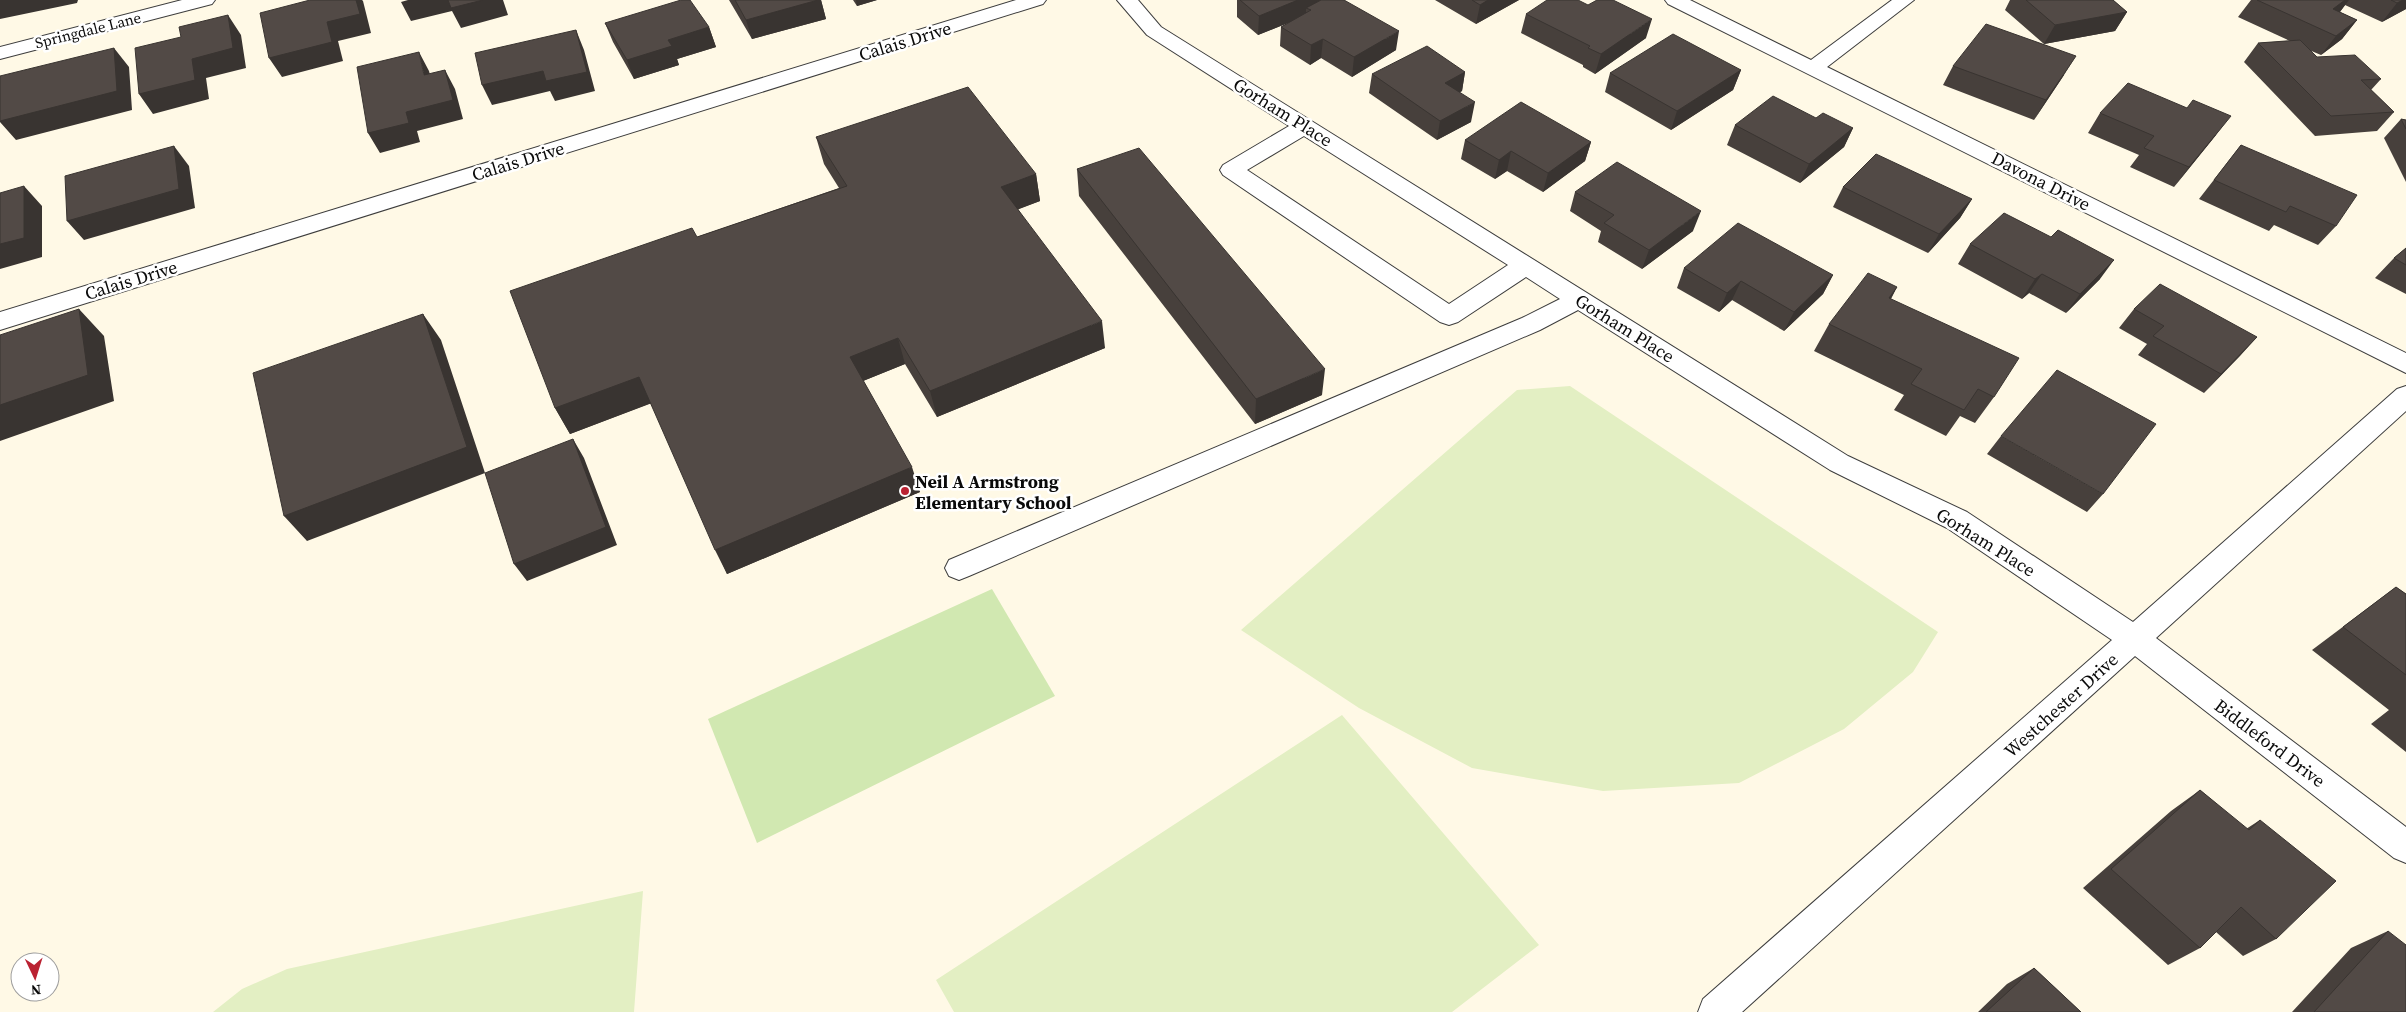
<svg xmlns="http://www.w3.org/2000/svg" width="2406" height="1012" viewBox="0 0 2406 1012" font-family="'Source Serif 4',serif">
<rect width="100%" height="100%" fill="#fff9e6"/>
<path fill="#d1e8b1" d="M992,589L1055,696L757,843L708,719Z"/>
<path fill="#e3efc3" d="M1570,386L1938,632L1913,672L1844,729L1739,783L1603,791L1472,768L1359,708L1241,630L1517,390Z
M1342,715L1539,945L1452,1012H954L936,980Z
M643,891L634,1012H213L242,989L287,969Z"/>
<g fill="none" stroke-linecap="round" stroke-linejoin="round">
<g stroke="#3d3d3d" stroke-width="2">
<path id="minor" d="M182,0H215L212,4L0,59V47Z
M1016,0H1046L1043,4L0,330V312Z
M1117,0H1138L1161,27L1848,456L1967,512L2133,622L2397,389L2406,386V411L2156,638L2406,827V863L2394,858L2135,656L1742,1012H1698L1703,999L2112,640L1947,528L1830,470L1578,310L1540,330L969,576L959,580L949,576L945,568L949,560L1522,318L1560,299L1526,277L1458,322L1449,325L1440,322L1223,175L1220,170L1223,165L1289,126L1147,35ZM1304,136L1508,265L1449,304L1247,170Z
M1665,0H1690L1811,60L1892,0H1914L1827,67L2406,353V373L1668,4Z"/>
</g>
<use href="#minor" fill="#fff" fill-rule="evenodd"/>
</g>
<path fill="#47403c" d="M729,0H821L826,19L752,39Z
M853,0H877L857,6Z
M1237,0H1344L1396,50L1352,77L1321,58L1310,65L1280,46L1281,27L1290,22L1258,35L1237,17Z
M1435,0H1519L1476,24Z
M2010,0H2113L2127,12L2115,31L2044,44L2005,10Z
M2251,0H2406V9L2382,22L2345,5L2340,12L2357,20L2342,39L2321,55L2309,50L2317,57L2381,79L2371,90L2394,112L2377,131L2315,136L2244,62L2258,43L2290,41L2238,17Z
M1526,14L1646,38L1595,74L1583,67V65L1521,33Z
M605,23L709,27L716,47L677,59L679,65L634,79L613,42Z
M1953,66L2064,75L2034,120L1943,85Z
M1741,70L1733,90L1671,130L1605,92L1610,73Z
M1465,72L1462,91L1460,92L1471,122L1437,140L1369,93L1372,74Z
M2100,113L2216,135L2174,187L2130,167L2139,155L2088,133Z
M1816,118L1853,128L1844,147L1800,183L1727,145L1735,125Z
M2401,119L2406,120V182L2384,138Z
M816,137L1036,174L1040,201L1018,209L1105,348L937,417L905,364L863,381L920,492L727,574L651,403L570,434L555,408L697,237L839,188L824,164Z
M1465,140L1591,142L1585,161L1543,192L1507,171L1495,179L1461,159Z
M2241,145L2336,226L2318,245L2274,225L2269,231L2199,199Z
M1077,169L1322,395L1255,424L1079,196Z
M1843,187L1972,199L1960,218L1928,253L1833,207Z
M1575,192L1693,231L1642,269L1598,242L1601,231L1570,211Z
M1970,244L2100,279L2066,313L2029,293L2022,299L1958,264Z
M2406,248V294L2375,278L2394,258Z
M1684,268L1833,275L1823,294L1784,331L1732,300L1719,312L1677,288Z
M1897,287L1891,299L1994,397L1975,423L1960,416L1946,436L1894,410L1904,395L1814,351L1829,324Z
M2134,309L2257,337L2204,393L2138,355L2147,344L2119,328Z
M2001,436L2103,494L2087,512L1987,454Z
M2396,587L2406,594V752L2371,724L2389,710L2312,650Z
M2200,790L2246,829L2260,820L2276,939L2243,956L2216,932L2200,948L2168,965L2083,888L2171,811Z
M2388,931L2406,1012H2292L2351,948Z
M2034,968L2081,1012H1978L2007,984Z"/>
<path fill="#393431" d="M0,0H78L77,3L0,19Z
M356,0H362L363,1L371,33L338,41L343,61L282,77L269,58Z
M408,0H503L508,15L461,28L452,11L411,21L401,2Z
M818,0H821L826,19L752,39L746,20Z
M856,0H877L857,6Z
M1298,0H1324L1311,10L1306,8V16L1258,35L1259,16Z
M1488,0H1519L1476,24L1480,5Z
M2345,0H2349L2339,13L2318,28L2333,9Z
M2403,0H2406V9L2382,22L2397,3Z
M2127,12L2115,31L2044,44L2055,25Z
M228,15L241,35L246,68L206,78L209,99L153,114L139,94Z
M1652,19L1646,38L1595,74L1601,54Z
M2357,20L2342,39L2321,55L2336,36Z
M709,27L716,47L677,59L679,65L634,79L627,60L668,40Z
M576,30L584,50L595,91L555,101L550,91L492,105L482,85Z
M1399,31L1396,50L1352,77L1354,57Z
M1323,39L1321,58L1310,65L1311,45Z
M114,48L129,67L132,110L16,140L0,122V121Z
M419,52L429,71L435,94L424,75Z
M2076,56L2064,75L2034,120L2046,100Z
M445,70L455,89L463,119L417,131L420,142L380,153L368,133L406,112Z
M1741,70L1733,90L1671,130L1677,111Z
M1465,72L1462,91L1442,102L1445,83Z
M1475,102L1471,122L1437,140L1440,121Z
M2231,116L2216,135L2174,187L2189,167Z
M1853,128L1844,147L1800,183L1809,164Z
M1591,142L1585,161L1543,192L1548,173Z
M174,146L189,166L195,208L84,240L67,221Z
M1511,151L1507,171L1495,179L1499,160Z
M1036,174L1040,201L1006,214L1001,187Z
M24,186L42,206V257L0,269V244Z
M1972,199L1960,218L1928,253L1939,234Z
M1701,211L1693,231L1642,269L1649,250Z
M2114,260L2100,279L2066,313L2080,294Z
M2042,274L2029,293L2022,299L2035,279Z
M1833,275L1823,294L1784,331L1794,312Z
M1741,281L1732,300L1719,312L1727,293Z
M1897,287L1882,314L1889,298Z
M79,309L104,336L114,401L0,441V405Z
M423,314L441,340L485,473L307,541L284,516Z
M1102,321L1105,348L937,417L930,391Z
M2257,337L2240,356L2204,393L2221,374Z
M898,338L905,364L858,383L850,357Z
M1325,369L1322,395L1255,424L1256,399Z
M639,377L652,403L570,434L555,408Z
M573,439L584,458L617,545L527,581L514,564Z
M912,467L920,492L727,574L715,550Z"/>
<path fill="#524a46" stroke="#393431" d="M310,0H356L360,14L327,22L332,42L269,58L260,13Z
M448,0H483L451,8Z
M681,0H690L709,27L668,40L672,46L627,60L605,23Z
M735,0H818L746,20Z
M1240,0H1298L1259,16Z
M1321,0H1344L1399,31L1354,57L1323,39L1311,45L1281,27L1311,10L1306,8Z
M1472,0H1488L1480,5Z
M1547,0H1578L1588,5L1597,0H1613L1652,19L1601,54L1588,48L1590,46L1526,14Z
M2026,0H2113L2127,12L2055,25Z
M2257,0H2345L2333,9L2357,20L2336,36Z
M2391,0H2403L2397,3Z
M228,15L233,48L192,59L195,80L139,94L135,48L181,37L179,27Z
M1986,24L2076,56L2046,100L1953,66Z
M576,30L587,72L546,81L543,71L482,85L475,53Z
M1673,34L1741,70L1677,111L1610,73Z
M2300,40L2317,57L2355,55L2381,79L2361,80L2394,112L2331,116L2258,43Z
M1427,46L1465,72L1445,83L1475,102L1440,121L1372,74Z
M114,48L117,91L0,121V76Z
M419,52L424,75L445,70L453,100L406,112L409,123L368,133L357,67Z
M2128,83L2187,108L2193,100L2231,116L2189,167L2144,148L2154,136L2100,113Z
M968,87L1036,174L1001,187L1102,321L930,391L898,338L850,357L912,467L715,550L639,377L555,408L510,291L692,228L697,237L847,186L816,137Z
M1773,96L1816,118L1823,113L1853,128L1809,164L1735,125Z
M1521,102L1591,142L1548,173L1511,151L1499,160L1465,140Z
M2401,119L2406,120V129Z
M2241,145L2357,195L2336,226L2290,206L2286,212L2214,180Z
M174,146L179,189L67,221L65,176Z
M1139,148L1325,369L1256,399L1077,169Z
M1876,154L1972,199L1939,234L1843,187Z
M1617,162L1701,211L1649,250L1604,223L1614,215L1575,192Z
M24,186V238L0,244V193Z
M2004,213L2051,237L2058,230L2114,260L2080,294L2042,274L2035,279L1970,244Z
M1738,223L1833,275L1794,312L1741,281L1727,293L1684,268Z
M2406,248V265L2394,258Z
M1868,273L1897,287L1889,298L2019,358L1994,397L1978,389L1964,410L1911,384L1922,369L1829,324Z
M2160,284L2257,337L2221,374L2153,336L2164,326L2134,309Z
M79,309L88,375L0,405V335Z
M423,314L467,447L284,516L253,373Z
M2057,370L2156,424L2103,494L2001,436Z
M573,439L606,527L514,564L485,473Z
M2396,587L2406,594V675L2343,627Z
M2200,790L2249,830L2260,820L2336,881L2276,939L2241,907L2200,948L2111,869Z
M2388,931L2406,945V1012H2314Z
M2034,968L2081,1012H1986Z"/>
<circle fill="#ba2232" stroke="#fff" stroke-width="2" cx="905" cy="491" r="5"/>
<g text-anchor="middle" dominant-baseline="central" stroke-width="5" stroke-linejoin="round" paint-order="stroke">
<g font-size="15" fill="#0a0a0a" stroke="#fff">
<text transform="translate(88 30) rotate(-14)">Springdale Lane</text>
</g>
<g font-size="18" fill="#0a0a0a" stroke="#fff">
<text transform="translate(905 41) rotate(-17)">Calais Drive</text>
<text transform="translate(1283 112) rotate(32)">Gorham Place</text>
<text transform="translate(518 161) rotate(-17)">Calais Drive</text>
<text transform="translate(2041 181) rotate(27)">Davona Drive</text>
<text transform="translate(131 280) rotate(-17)">Calais Drive</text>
<text transform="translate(1625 328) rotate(32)">Gorham Place</text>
<text transform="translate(1986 542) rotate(32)">Gorham Place</text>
<text transform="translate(2061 705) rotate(-42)">Westchester Drive</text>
<text transform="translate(2270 743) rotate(37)">Biddleford Drive</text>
</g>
<g font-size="18" font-weight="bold" fill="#0a0a0a" stroke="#fff" text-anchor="start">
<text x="915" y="481">Neil A Armstrong<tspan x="915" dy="21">Elementary School</tspan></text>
</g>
</g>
<g transform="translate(35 977) rotate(176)"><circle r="24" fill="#ffffff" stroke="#9d9d9d"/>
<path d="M0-4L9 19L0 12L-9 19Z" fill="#ba2232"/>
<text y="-8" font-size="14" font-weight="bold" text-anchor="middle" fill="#0a0a0a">N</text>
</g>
</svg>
